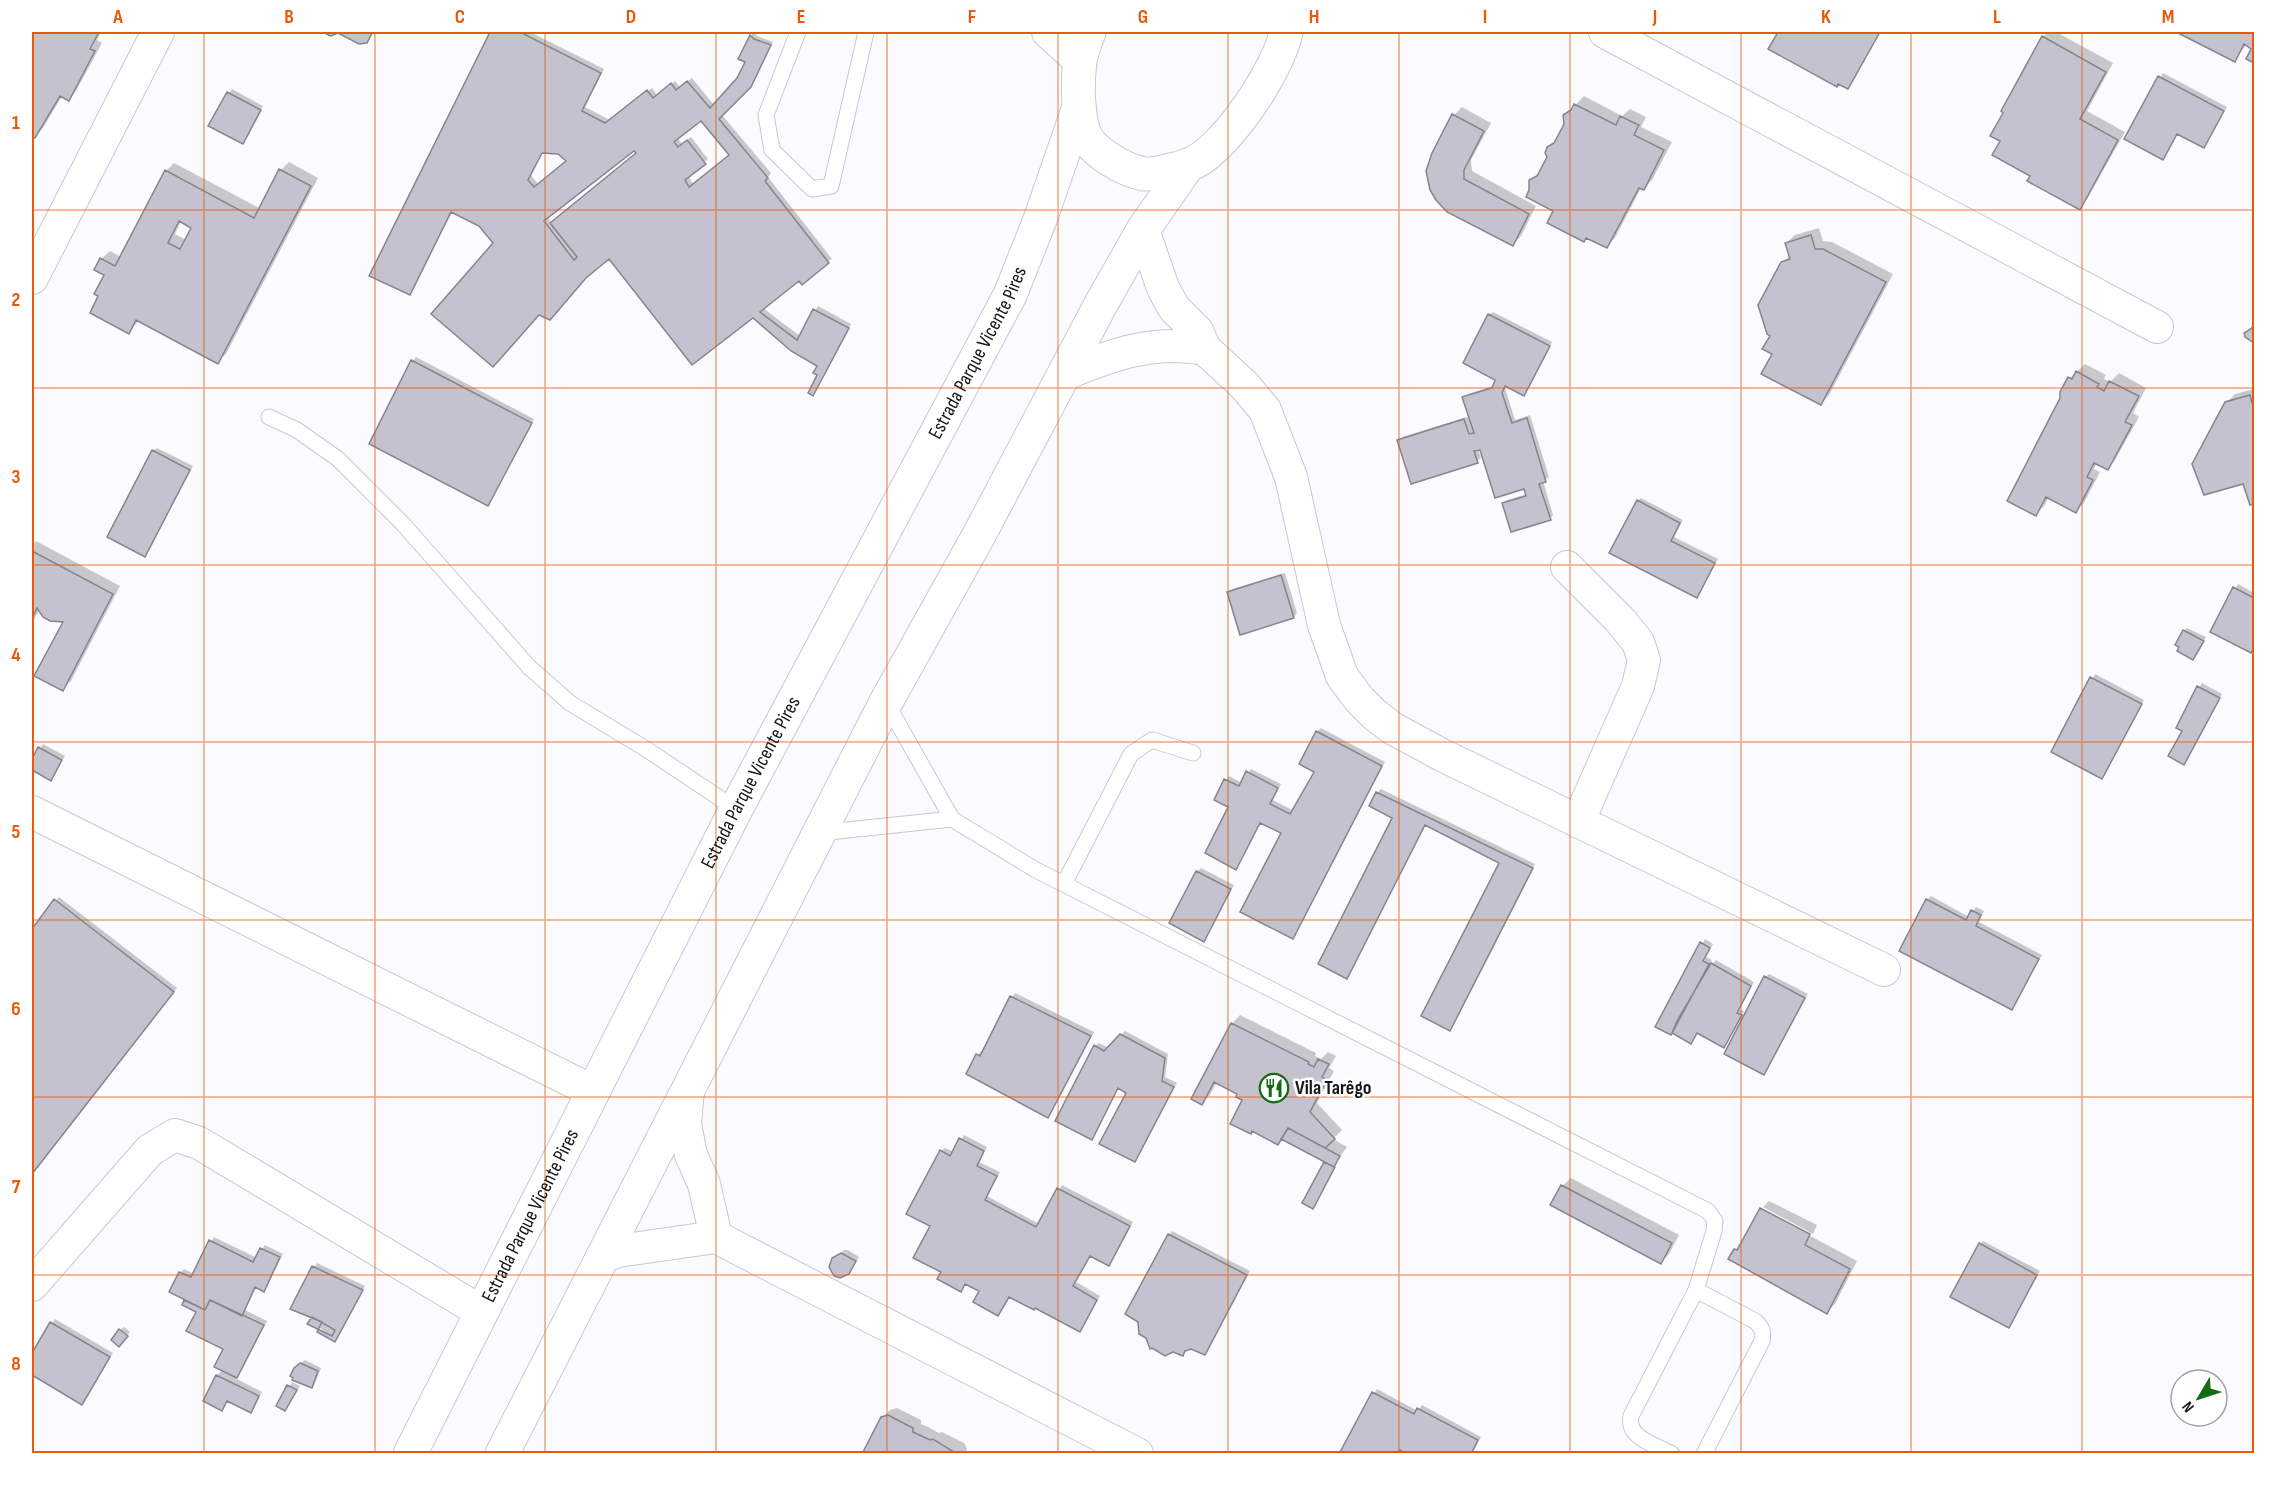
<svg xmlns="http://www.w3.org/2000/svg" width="2286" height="1485" viewBox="0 0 2286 1485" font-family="'Sofia Sans Condensed',sans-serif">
<rect width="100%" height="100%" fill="#fbfaff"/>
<path fill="#0003" fill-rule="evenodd" d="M32,32H101L97,40L102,43L76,91L68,99L62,96L43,128L35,136L32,134Z
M338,32H375L366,42H359Z
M491,32H530L604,69L585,107L610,120L652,88L657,95L675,81L680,87L692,78L714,105L739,79L748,62L740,58L751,36L754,32L757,36L773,42L754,81L722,115L771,173L768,177L832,259L799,279L763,308L800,336L818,306L851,324L813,394L819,374V365L753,316L609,257L588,275L495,243L480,225L453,211L409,293L371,275ZM701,118L731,155L694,185L688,176L708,159L691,137L682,144L677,137ZM634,149L637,153L552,223L547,217ZM543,151L559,152L568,161L538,184L531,175Z
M1779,32H1880L1848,87L1770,49Z
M2048,32H2056L2113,63L2087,111L2125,132L2087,199L2079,208L2032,175L2043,37Z
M2180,32H2254V62L2248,58L2253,48L2247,44L2234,60Z
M2163,73L2227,107L2203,146L2178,133L2163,159L2126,138Z
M232,89L263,106L243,142L210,125Z
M1584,96L1622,116L1630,109L1646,117L1641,127L1672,142L1652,180L1644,189L1641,188L1615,238L1607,246L1555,210L1532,179L1542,170L1549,157L1548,148L1557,139L1566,125L1565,116Z
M1462,107L1491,123L1471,160L1472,171L1536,206L1521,236L1513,244L1448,210L1454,115Z
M289,162L318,178L226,354L217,362L139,320L129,332L100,295L106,275L101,259L110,251L121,257L166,171L174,163L261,209L281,170ZM181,221L193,228L186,240L175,234Z
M1819,228L1823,241L1832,242L1893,274L1829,395L1820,404L1774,353L1772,335L1782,263L1790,255L1786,243L1795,235Z
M1493,312L1552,342L1524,394L1506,385L1505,388L1515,420L1530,415L1549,477L1543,481L1553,515L1550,519L1503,504L1507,500L1527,494L1525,487L1481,448L1478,449L1481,458L1477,461L1399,441L1402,437L1470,416L1464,397L1468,394L1495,385L1498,380L1489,315Z
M416,357L534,419L488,505L413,361Z
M2085,364L2106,375L2104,379L2110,382L2119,373L2146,388L2133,413L2139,417L2115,460L2107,469L2097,463L2094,469L2100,472L2084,503L2076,511L2049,497L2044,506L2036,514L2062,399V392L2070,378Z
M2254,389V502L2251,503L2226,403L2235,394Z
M157,448L193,466L148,551L153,451Z
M1641,498L1683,520L1674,537L1718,559L1697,596L1638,501Z
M36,541L120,586L71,681L62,689L65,621L40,608L32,624V546Z
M1285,573L1297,613L1294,617L1241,633L1229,593L1232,589Z
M2238,584L2254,593V653L2212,631Z
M2187,628L2206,637L2193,658L2184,631Z
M2095,674L2144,700L2102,778L2053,752Z
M2202,683L2222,694L2184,763V730L2178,727Z
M1321,728L1385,762L1292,937L1283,833L1261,822L1236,868L1230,806L1216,799L1229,776L1242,783L1251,769L1281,784L1273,800L1294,811L1316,771L1317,732Z
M43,744L65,756L51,779L32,768V762Z
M1381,789L1535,864L1450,1029L1501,862L1426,824L1347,977L1394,818L1377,793Z
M1201,868L1234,885L1204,940L1197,872Z
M1931,896L1969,917L1976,907L1984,911L1979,922L2042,955L2012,1008L1927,900Z
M59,897L177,988L32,1173V932Z
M1705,939L1713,944L1706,957L1712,960L1708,968L1716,960L1754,982L1739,1009L1744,1011L1724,1046L1698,1031L1690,1042L1657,1026Z
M1769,974L1808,994L1764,1073L1766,977Z
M1015,993L1094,1032L1048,1116L978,1055L981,1051L984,1053L1002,1015Z
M1240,1015L1316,1053L1315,1056L1321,1059L1328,1052L1336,1056L1329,1068L1334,1071L1317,1103L1342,1130L1333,1139L1347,1147L1336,1162L1312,1207L1304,1203L1326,1162L1283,1138L1277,1143L1239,1094L1217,1082L1210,1095L1202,1103L1232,1024Z
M1125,1031L1168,1054L1165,1077L1177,1083L1134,1161L1128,1092L1119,1087L1091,1138L1095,1046L1099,1043L1109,1048Z
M964,1135L987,1147L979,1162L1000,1172L987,1196L1039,1224L1062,1185L1133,1222L1112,1260L1091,1254L1076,1282L1100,1296L1080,1330L1036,1306L1010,1296L998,1314L981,1291L966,1283L960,1290L943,1272L932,1226L941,1151L945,1148L954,1152Z
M1571,1178L1679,1235L1669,1254L1661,1263L1562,1186Z
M1769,1201L1817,1225L1813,1234L1763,1207Z
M1762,1208V1210L1857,1261L1835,1304L1827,1312L1735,1250L1744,1241Z
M1172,1231L1250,1271L1205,1353L1191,1347L1182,1354L1169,1235Z
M214,1237L257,1258L265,1245L283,1254L267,1286L263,1290L257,1286L245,1310L267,1321L240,1373L235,1378L262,1392L251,1411L228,1399L222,1409L205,1400L217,1375L223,1370L225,1349L198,1312L184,1304L187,1300L180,1273L184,1269L194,1274Z
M1983,1241L2040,1271L2009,1326L1980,1244Z
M844,1250H848L859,1257L850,1271L831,1264Z
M317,1263L365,1286L335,1340L321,1329L313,1318L292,1308Z
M55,1319L113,1353L82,1403L32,1374V1356Z
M124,1327L130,1332L122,1342L120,1330Z
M305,1360L321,1368L315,1383L311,1387L292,1376L296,1366Z
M292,1382L300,1386L285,1409L278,1405Z
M1377,1389L1418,1411L1422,1405L1481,1437L1472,1454H1410L1401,1449L1399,1454H1341Z
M897,1408L921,1420V1424L928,1427L939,1433L942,1432L964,1443L967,1449L965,1454H864L882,1418L890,1410Z"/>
<path fill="#c4c2ce" stroke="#86848f" stroke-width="1.5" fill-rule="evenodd" d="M32,32H99L90,49L95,51L69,101L60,96L35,138L32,136Z
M322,32H371L372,33L367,43L359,44L338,33L331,36Z
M490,32H520L601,73L582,111L605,123L647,90L653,98L671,83L676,90L687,81L710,108L737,78L745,62L738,59L750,35L754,39L771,45L751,87L719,119L768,178L765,181L829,263L802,285L799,281L760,312L797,340L813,309L849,328L813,396L808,393L817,375L813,373L817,366L791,351L753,318L692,365L609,259L586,278L550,320L539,315L493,367L431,314L493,243L479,226L451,212L410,295L369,276ZM701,121L729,155L689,187L685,180L706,164L687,140L678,147L674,142ZM634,151L636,153L550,223L577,257L574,260L544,221ZM542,153L558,154L566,161L534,187L528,180Z
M1778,32H1880L1848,89L1838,84L1837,87L1768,49Z
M2176,32H2254V63L2246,59L2251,49L2244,44L2235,62Z
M2042,36L2106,72L2080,119L2118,140L2080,210L2027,181L2030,176L1992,155L2000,141L1990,136L2003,113L2001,111Z
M2158,76L2224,111L2204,148L2177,134L2163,160L2124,139Z
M227,92L261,110L243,144L208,126Z
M1574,104L1616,125L1620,116L1639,125L1634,135L1664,150L1644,190L1639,188L1607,248L1586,238L1584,242L1547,223L1553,211L1526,197L1529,190V180L1537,176L1547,157L1545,153L1547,147L1554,143L1564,124L1563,115L1571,110Z
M1452,114L1484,131L1464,170V179L1529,214L1513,246L1447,212L1436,200L1430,190L1426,171L1432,153Z
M279,169L311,186L218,364L136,320L129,334L90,313L98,296L94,294L104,275L94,270L100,258L115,266L165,170L254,218ZM179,221L191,228L180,249L168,243Z
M1811,235L1815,249H1823L1886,282L1821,405L1761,374L1772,354L1762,349L1770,336L1767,334L1758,305L1781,262L1790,259L1785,243Z
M1488,314L1550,346L1524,396L1505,386L1502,393L1512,423L1527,418L1546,482L1539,484L1551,520L1511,532L1502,503L1526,496L1524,489L1495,498L1480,450L1474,451L1478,463L1411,484L1397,440L1464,419L1469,434L1474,433L1462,397L1492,388L1495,380L1463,363Z
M2254,322V343L2245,337L2244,333L2252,328Z
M411,360L532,423L488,506L369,444Z
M2076,371L2099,384L2097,387L2104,391L2109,381L2139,396L2125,422L2132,425L2108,470L2094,463L2087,477L2093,480L2076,513L2046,497L2036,516L2007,501L2060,398V392L2068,377L2072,379Z
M2250,395L2252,403L2254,402V504L2250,505L2243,484L2204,495L2192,464L2225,402Z
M152,450L190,470L145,557L107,537Z
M1637,500L1680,523L1671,541L1715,563L1697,598L1609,553Z
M32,551L113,594L63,691L34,676L63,622L50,621L43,617L37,608L32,619Z
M1281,575L1294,618L1240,635L1227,592Z
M2233,587L2254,598V647L2251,653L2210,632Z
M2183,630L2204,641L2193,660L2177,651L2179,647L2175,645Z
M2090,677L2142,704L2102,779L2051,752Z
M2197,686L2220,698L2184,765L2168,756L2182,731L2176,728Z
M1316,731L1382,766L1293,939L1240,912L1281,833L1260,823L1236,870L1205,853L1228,807L1214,800L1224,779L1239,786L1246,771L1278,788L1270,804L1290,814L1314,772L1299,764Z
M38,747L62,760L51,781L32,770V759Z
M1376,792L1533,868L1450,1031L1421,1016L1499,863L1425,825L1347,979L1318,964L1392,818L1369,806Z
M1196,871L1231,889L1204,942L1169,923Z
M54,899L174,992L32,1174V929Z
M1926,899L1966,920L1971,910L1981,915L1976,926L2039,959L2012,1010L1899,951Z
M1700,942L1710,948L1703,961L1709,964L1671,1035L1655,1027Z
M1711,963L1751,986L1737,1013L1742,1015L1724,1048L1697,1033L1691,1044L1672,1033L1677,1021Z
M1764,976L1805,998L1764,1075L1724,1054Z
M1010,996L1091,1036L1048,1118L966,1074L976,1054L980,1056Z
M1231,1023L1309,1062L1308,1064L1314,1067L1318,1059L1329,1064L1322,1077L1327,1080L1310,1112L1335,1139L1325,1148L1288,1128L1278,1145L1252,1131L1251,1134L1230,1124L1242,1100L1236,1097L1237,1094L1214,1082L1202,1105L1191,1099Z
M1120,1034L1165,1058L1162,1081L1174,1087L1135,1162L1099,1144L1126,1093L1118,1088L1092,1140L1055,1121L1094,1045L1104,1051Z
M1288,1128L1340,1156L1334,1167L1281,1139Z
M959,1138L984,1151L977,1166L997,1176L985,1200L1036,1227L1057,1188L1130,1226L1109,1266L1090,1256L1073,1286L1097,1300L1080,1332L1035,1308L1034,1310L1009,1297L998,1316L973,1302L979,1291L965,1284L961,1292L937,1279L941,1272L913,1258L930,1226L906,1214L940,1150L950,1156Z
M1324,1162L1335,1167L1313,1209L1302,1203Z
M1561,1185L1672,1243L1661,1264L1550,1205Z
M1760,1208L1810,1234L1805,1245L1850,1269L1827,1314L1728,1259L1734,1249L1737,1250Z
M1168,1234L1247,1275L1205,1355L1191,1349L1185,1351L1183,1356L1173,1352L1165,1356L1152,1348L1150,1349L1146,1338L1139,1334L1138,1322L1125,1314Z
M209,1240L253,1262L260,1248L280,1257L264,1292L255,1287L242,1316L210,1300L205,1310L169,1292L179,1272L191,1277Z
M1979,1243L2037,1275L2009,1328L1950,1297Z
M841,1253L856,1261L849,1274L840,1278L834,1276L829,1267L832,1258Z
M312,1266L363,1290L335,1342L317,1332L322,1322L290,1309Z
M184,1300L205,1310L210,1300L264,1325L237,1378L214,1367L223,1349L186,1331L196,1312L182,1305Z
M312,1317L335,1330L332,1336L307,1324Z
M50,1322L110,1357L82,1405L32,1375V1353Z
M119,1329L128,1336L119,1347L111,1340Z
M300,1363L318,1371L312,1388L292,1380L293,1378L290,1376L294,1368Z
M216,1375L259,1396L251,1413L227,1401L222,1411L203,1401Z
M287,1385L297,1390L285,1411L276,1406Z
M1372,1392L1414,1414L1417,1408L1478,1440L1471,1454H1407L1400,1450L1398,1454H1339Z
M888,1415L913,1428V1432L930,1440L933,1439L957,1454H862L881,1417Z"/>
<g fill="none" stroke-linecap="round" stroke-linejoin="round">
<g stroke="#c9c7d3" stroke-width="17">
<path id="lane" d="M798,32L766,115L772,150L812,189L831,186L866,32
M269,417L297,430L338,459L403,524L529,667L570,703L646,749L736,809
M886,702L952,819L1036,870L1708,1211L1715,1221L1714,1231L1696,1290L1631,1416C1626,1438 1656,1445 1672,1454
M819,833L952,819
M1064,884L1131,754L1152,740L1193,753
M1696,1290L1755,1321C1762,1327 1764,1332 1762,1341L1704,1454"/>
</g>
<g stroke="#c9c7d3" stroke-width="34">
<path id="street" d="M1048,32L1080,61
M1605,32L2157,327
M1143,230L1163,288L1174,308L1197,331L1205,349L1245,386L1265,410L1291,477L1324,625L1342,676L1359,699L1374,714L1392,728L1442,755L1884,970
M32,278L158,32
M1065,374C1110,355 1155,339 1205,349
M1567,567L1619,619L1638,642L1644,660L1638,686L1578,822
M32,812L592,1091
M688,1090L685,1124L691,1155L704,1184L716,1237
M602,1257L618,1251L716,1237L1137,1454
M32,1285L150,1150L175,1135L199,1143L480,1311"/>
</g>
<g stroke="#c9c7d3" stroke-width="35">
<g id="primary">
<path d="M1089,32C1086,41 1081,52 1080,62C1077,83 1078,110 1083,130C1089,151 1124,170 1144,174C1153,175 1180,168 1189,165C1225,151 1279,69 1286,32"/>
<path id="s1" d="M410,1454L736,809L1010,295L1041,217L1079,107"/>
<path d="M502,1454L886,702L979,535L1101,304L1143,230L1188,165"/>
</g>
</g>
<use href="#lane" stroke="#fff" stroke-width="15"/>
<use href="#street" stroke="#fff" stroke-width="32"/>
<use href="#primary" stroke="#fff" stroke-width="33"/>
</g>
<path fill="none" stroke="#e8590c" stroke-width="1.5" stroke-opacity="0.55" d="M204,32V1454M375,32V1454M545,32V1454M716,32V1454M887,32V1454M1058,32V1454M1228,32V1454M1399,32V1454M1570,32V1454M1741,32V1454M1911,32V1454M2082,32V1454M32,210H2254M32,388H2254M32,565H2254M32,742H2254M32,920H2254M32,1097H2254M32,1275H2254"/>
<defs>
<g id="restaurant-ring" transform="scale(1.5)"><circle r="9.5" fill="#fff" stroke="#136b14" stroke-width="1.5"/><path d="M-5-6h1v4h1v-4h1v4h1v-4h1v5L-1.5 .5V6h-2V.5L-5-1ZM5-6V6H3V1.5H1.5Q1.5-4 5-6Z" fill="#136b14"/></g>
</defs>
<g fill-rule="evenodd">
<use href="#restaurant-ring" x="1274" y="1088"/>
</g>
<g text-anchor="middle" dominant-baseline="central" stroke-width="5" stroke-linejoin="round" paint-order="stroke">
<g font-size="20" fill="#17171b" stroke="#fff">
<text stroke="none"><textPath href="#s1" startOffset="1239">Estrada Parque Vicente Pires</textPath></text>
<text stroke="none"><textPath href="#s1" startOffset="753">Estrada Parque Vicente Pires</textPath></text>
<text stroke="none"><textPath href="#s1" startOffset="267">Estrada Parque Vicente Pires</textPath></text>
</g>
<g font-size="20" font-weight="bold" fill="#17171b" stroke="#fff" text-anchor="start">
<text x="1295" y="1088">Vila Tarêgo</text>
</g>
</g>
<rect width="2286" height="1485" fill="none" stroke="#ffffff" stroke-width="66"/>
<g transform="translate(2199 1398) rotate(231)"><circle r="28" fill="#ffffff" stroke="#a2a2a4" stroke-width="1.5"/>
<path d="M0-4.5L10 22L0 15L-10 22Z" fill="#136b14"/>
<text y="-9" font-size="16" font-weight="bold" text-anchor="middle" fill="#17171b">N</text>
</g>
<rect x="33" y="33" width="2220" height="1419" fill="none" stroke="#e8590c" stroke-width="2"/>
<g font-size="20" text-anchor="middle" font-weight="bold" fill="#e8590c">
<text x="118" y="23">A</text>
<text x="289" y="23">B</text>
<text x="460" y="23">C</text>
<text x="631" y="23">D</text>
<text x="801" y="23">E</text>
<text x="972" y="23">F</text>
<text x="1143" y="23">G</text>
<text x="1314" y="23">H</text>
<text x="1485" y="23">I</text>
<text x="1655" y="23">J</text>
<text x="1826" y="23">K</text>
<text x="1997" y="23">L</text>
<text x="2168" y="23">M</text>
<text x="16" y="129">1</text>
<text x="16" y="306">2</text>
<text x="16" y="483">3</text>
<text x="16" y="661">4</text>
<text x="16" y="838">5</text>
<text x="16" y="1015">6</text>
<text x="16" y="1193">7</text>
<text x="16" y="1370">8</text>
</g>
</svg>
